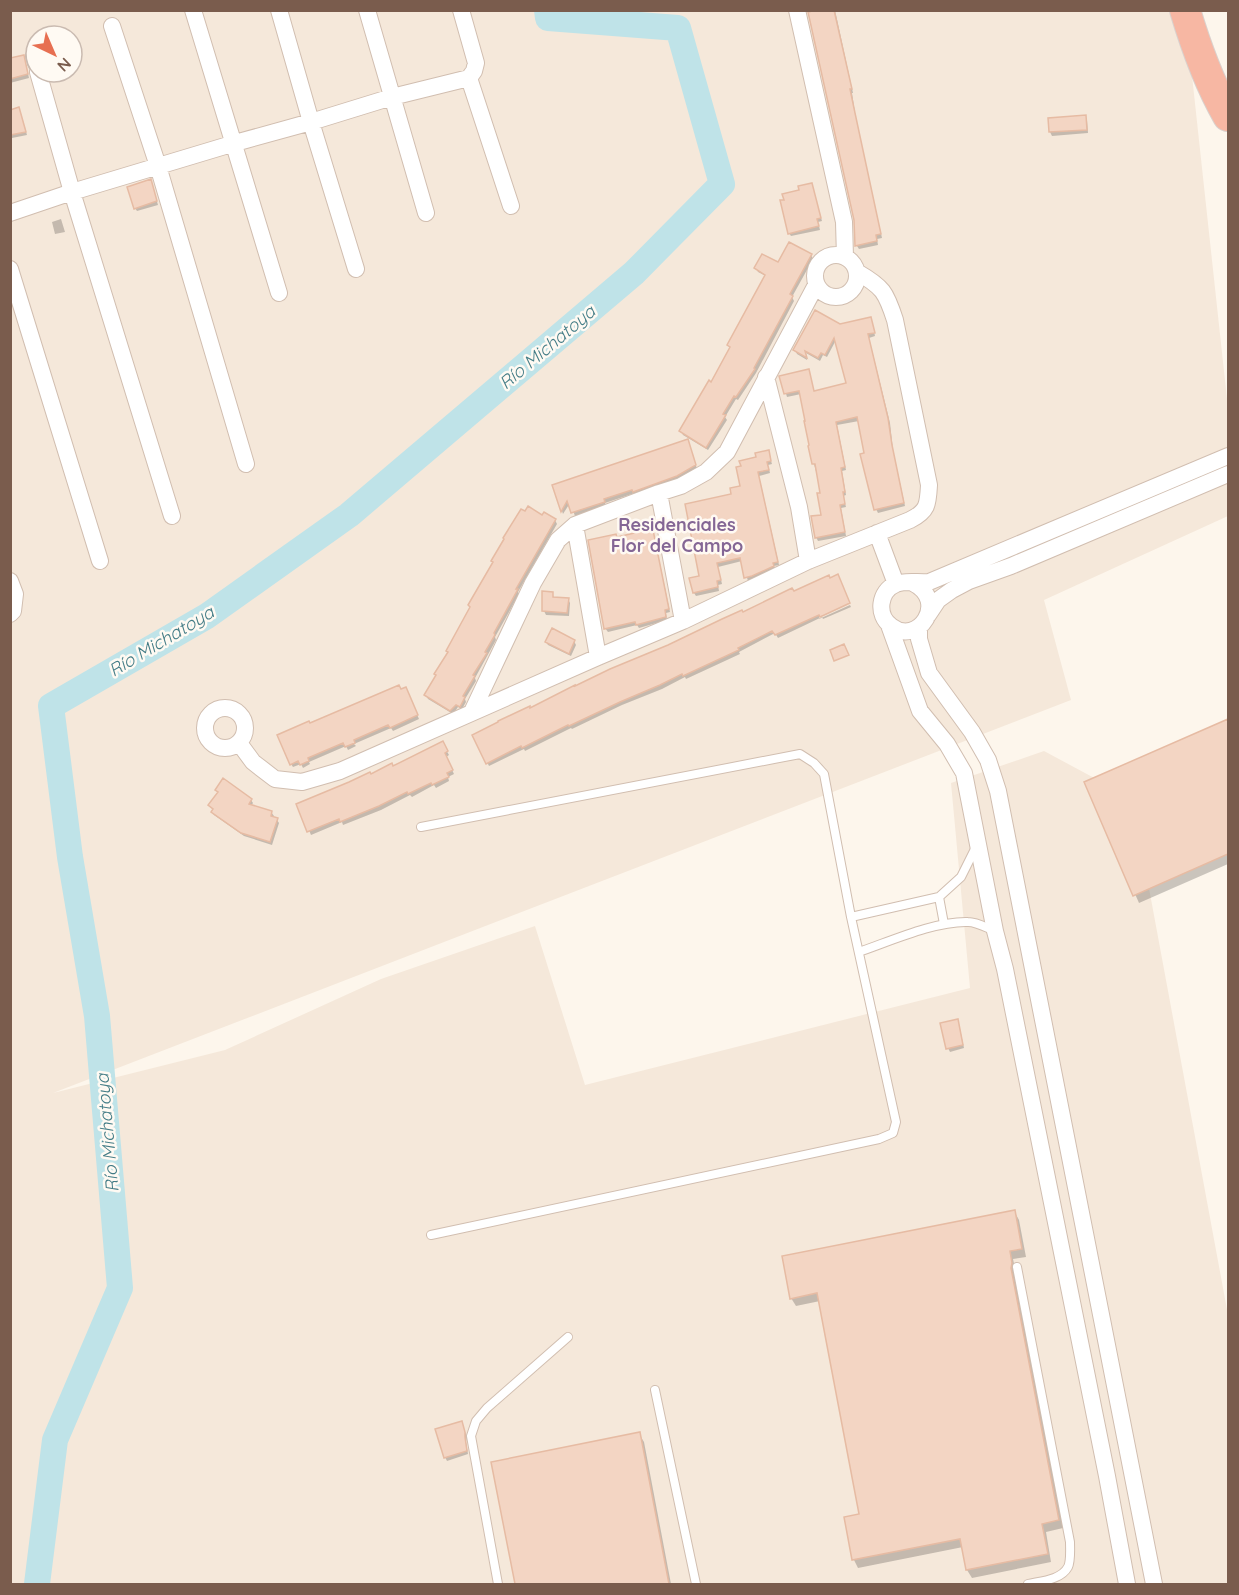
<svg xmlns="http://www.w3.org/2000/svg" width="1239" height="1595" viewBox="0 0 1239 1595" font-family="Quicksand,sans-serif">
<rect width="100%" height="100%" fill="#fdf6ec"/>
<path fill="#f5e8da" fill-rule="evenodd" d="M11,11H1185L1228,408V516L1044,600L1071,700L53,1093L225,1050L381,979L535,926L585,1085L970,988L951,783L1044,751L1098,780L1136,818L1228,1315V1584H11ZM36,36H72V72H36Z"/>
<path fill="#0003" d="M809,10H835L853,93H852L856,119L882,238L877,239L878,245L859,249L857,246L856,220Z
M10,60H25L29,78L10,83Z
M10,117L22,118L27,135L12,138Z
M1085,117L1087,120L1088,133L1052,136L1050,132V119Z
M152,184L158,205L137,211L135,208Z
M818,208L822,221L818,222L820,230L791,236L789,233Z
M61,219L65,232L55,234L52,222Z
M811,255L813,259L792,297L794,301L756,373L738,400L736,399L725,417L727,420L708,450L683,435L681,431L711,384L731,349L729,345L766,276L758,272L756,268Z
M872,322L875,336L869,338L890,423L893,450L905,506L878,513L876,509L859,421L837,425L846,470L842,471L846,495L843,496L846,507L841,508L846,536L818,541L816,537L823,516L822,494L814,464L801,394L787,397L781,377L808,370L814,392L848,384L836,340L827,357L823,355L820,361L806,353L807,360L797,354L795,350L840,326Z
M689,444L697,469L679,480L636,495L635,493L605,503L606,506L575,516L570,503L563,514L562,511L554,486Z
M768,452L772,464L768,465L770,473L759,476L779,565L774,566L775,569L748,581L742,561L718,567L722,584L718,585L719,591L696,596L694,593L733,495L741,487L758,458Z
M543,517L555,520L557,524L518,592L519,594L495,637L496,640L475,678L476,681L465,699L466,702L462,709L458,707L453,714L428,699L426,695Z
M651,527L653,530L670,612L666,613L667,620L639,628L637,625L608,632L605,628L641,533Z
M552,593L554,598L568,599L570,603L569,616L546,615L544,611Z
M794,593L849,602L819,616V619L850,605L851,607L823,619L822,617L778,638L775,633L739,652L740,654L686,679L685,677L662,689L622,705L572,729L571,728L525,751L524,749L489,766L474,736L743,614Z
M574,641L576,645L571,656L548,645L546,642Z
M400,691L407,692L419,719L393,731L391,728L354,744L356,746L348,750L346,746L309,762L310,764L303,768L301,764L293,767L291,764L310,725Z
M1228,720V864L1139,903L1086,783Z
M442,743L449,755L446,757L454,774L448,777L449,781L436,788L434,785L412,797L410,795L381,810L343,825L342,822L311,835L298,804L393,768Z
M216,790L251,800L253,803L251,806L271,812L274,816L273,818L277,820L279,823L272,845L244,836L214,815L212,812L213,810L210,806L219,793Z
M959,1024L964,1048L950,1052L948,1048Z
M1014,1211L1019,1220L1026,1257L1013,1259L1016,1273L1015,1277L1063,1528L1046,1532L1051,1562L972,1578L967,1570L963,1547L858,1568L854,1560L861,1515L820,1301L796,1306L791,1298Z
M463,1426L467,1437L466,1442L468,1454L447,1461L445,1457Z
M639,1434L644,1442L671,1584H516L493,1463Z"/>
<g fill="none" stroke-linecap="round" stroke-linejoin="round">
<path stroke="#bfe3e8" stroke-width="26" d="M37,1584L55,1440L120,1288L97,1016L70,857L51,706L207,616L349,515L634,273L722,184L678,28L548,18L547,10"/>
</g>
<path fill="#f3d5c3" stroke="#e6bba3" stroke-width="1.5" d="M817,10H834L852,89H850L855,113L881,234L876,235L877,241L855,246L854,220L808,12Z
M24,55L28,74L10,79V58Z
M19,107L26,132L10,135V110Z
M1086,115L1087,130L1049,132L1048,118Z
M151,179L157,201L134,209L127,187Z
M812,183L821,218L817,219L819,226L788,234L780,200H784L782,194L799,190L798,186Z
M789,242L812,254L790,294L793,296L754,368L755,369L736,397L734,396L723,414L726,415L706,448L679,431L709,380L711,382L730,347L727,345L765,275L754,268L762,254L778,262Z
M815,310L840,324L871,317L875,333L868,334L888,418L892,445L904,503L874,510L860,454L864,453L857,417L836,422L845,467L841,468L845,492H843L845,504L840,505L845,532L815,538L811,516L821,515L817,493H820L815,464H812L808,446L809,445L804,421H805L799,391L784,394L779,376L809,369L814,391L846,383L834,338L825,355L821,353L818,358L805,351L807,358L793,350Z
M688,439L696,465L677,476L633,492L632,490L604,499L605,502L571,513L567,501L561,512L552,485Z
M769,450L771,461L767,462L769,470L758,472L778,562L773,563L774,566L752,576L744,578L740,558L717,563L721,580L717,581L718,587L693,593L689,578L699,576L685,504L731,494L730,488L740,486L736,467L741,466L739,461L756,457L755,453Z
M528,506L542,515L544,512L556,519L516,589H518L494,633L495,635L485,652L487,653L473,675L475,676L463,696L465,697L460,707L456,705L450,711L424,695L436,675L434,674L448,652L446,651L470,607L468,605L493,562L491,561L504,539L503,538L521,509L525,511Z
M652,525L669,609L665,610L666,617L636,625L635,622L604,629L588,540L616,534L617,537L639,532L638,528Z
M838,574L850,603L820,617L819,615L775,635L772,631L738,648L739,650L683,676L682,674L660,685L620,702L569,726L568,725L522,748L521,746L486,764L472,735L498,722V721L530,706V708L575,685V686L610,669L668,645L722,619L742,610L743,612L792,588L794,591L829,575L830,578Z
M542,591L553,592V597L569,598L567,613L542,611Z
M552,628L575,640L569,654L545,642Z
M844,644L849,655L834,661L830,650Z
M399,685L401,689L406,687L418,715L390,728L388,725L354,740L355,743L345,747L343,743L308,758L309,761L300,765L298,761L290,765L277,735L309,721L310,723Z
M1228,719V854L1133,896L1084,782Z
M443,741L448,751L445,753L453,770L447,773L449,777L432,785L431,783L408,794L407,792L379,806L340,822L339,819L307,832L296,804L349,782L370,772L371,774L392,763L393,766Z
M223,778L252,799L249,804L272,811L271,816L278,818L270,842L241,833L211,812L213,809L208,805L218,792L215,790Z
M958,1019L963,1045L946,1049L940,1023Z
M1015,1210L1022,1249L1010,1251L1012,1263L1011,1268L1059,1520L1042,1524L1048,1554L966,1570L960,1539L852,1560L844,1517L859,1514L817,1293L790,1299L782,1256Z
M462,1421L465,1432V1437L467,1451L444,1458L435,1429Z
M640,1432L669,1584H515L491,1462Z"/>
<g fill="none" stroke-linecap="round" stroke-linejoin="round">
<g stroke="#d1beb0" stroke-width="10">
<path id="lane" d="M421,827L800,754L814,763L824,774L851,917L896,1122L893,1133L879,1139L431,1235
M939,897L944,924
M851,917L939,897L961,877L977,845
M859,952C891,941 935,921 968,922C977,922 987,928 995,931
M1017,1267L1070,1542C1070,1549 1071,1561 1068,1567C1061,1580 1041,1581 1028,1584
M655,1390L696,1584
M498,1584L471,1436L476,1421L487,1408L568,1337"/>
</g>
<g stroke="#d1beb0" stroke-width="18">
<path id="street" d="M193,10L279,293
M279,10L311,122L356,269
M367,10L426,213
M797,10L844,222L845,257
M112,26L158,166L246,464
M34,56L36,63
M38,72L72,192L172,516
M469,78L511,206
M10,213L72,192L235,143L311,122L392,97L469,78L474,71L476,63L461,10
M815 276a21 21 0 1 1 42 0a21 21 0 1 1-42 0Z
M10,269L100,561
M766,377L799,507L808,561
M659,493L683,621
M575,525L598,657
M877,533L896,584
M10,581L15,594L13,611L10,614
M913,583C949,601 918,647 891,626C876,615 879,591 896,584C905,580 919,583 929,582L1228,456
M928,615L938,600L952,590L969,581L1011,566L1228,474
M889,625L920,711L947,744L964,773L995,931L1005,969L1107,1476L1127,1584
M919,627V639L929,673L972,732L988,760L998,791L1154,1584
M205 728a20 20 0 1 1 40 0a20 20 0 1 1-40 0Z
M472,712L533,583L558,540L575,525L659,493L681,486L706,472L727,452L816,285
M239,743L253,762L275,779L302,782L340,771L598,657L683,621L808,561L910,520C928,511 928,504 929,485L895,320C886,292 883,287 857,272"/>
</g>
<g stroke="#dad1cd" stroke-width="32">
<path id="highway" d="M1185,10C1196,47 1209,83 1228,116"/>
</g>
<use href="#lane" stroke="#fff" stroke-width="8"/>
<use href="#street" stroke="#fff" stroke-width="16"/>
<use href="#highway" stroke="#f7b7a3" stroke-width="30"/>
</g>
<g text-anchor="middle" dominant-baseline="central" stroke-width="5" stroke-linejoin="round" paint-order="stroke">
<g font-size="18" font-style="italic" fill="#437c86" stroke="#fffaf3">
<text transform="translate(547 347) rotate(-40)">Río Michatoya</text>
<text transform="translate(161 641) rotate(-31)">Río Michatoya</text>
<text transform="translate(107 1133) rotate(-95)">Río Michatoya</text>
</g>
<g font-size="18" font-weight="bold" fill="#846695" stroke="#fffaf3">
<text x="677" y="524">Residenciales<tspan x="677" dy="21">Flor del Campo</tspan></text>
</g>
</g>
<rect width="1239" height="1595" fill="none" stroke="#7a5c4d" stroke-width="24"/>
<g transform="translate(54 54) rotate(136)"><circle r="28" fill="#fffaf3" stroke="#cabbb1" stroke-width="1.5"/>
<path d="M0-4.5L10 22L0 15L-10 22Z" fill="#e76f51"/>
<text y="-9" font-size="16" font-weight="bold" text-anchor="middle" fill="#7a5c4d">N</text>
</g>
</svg>
